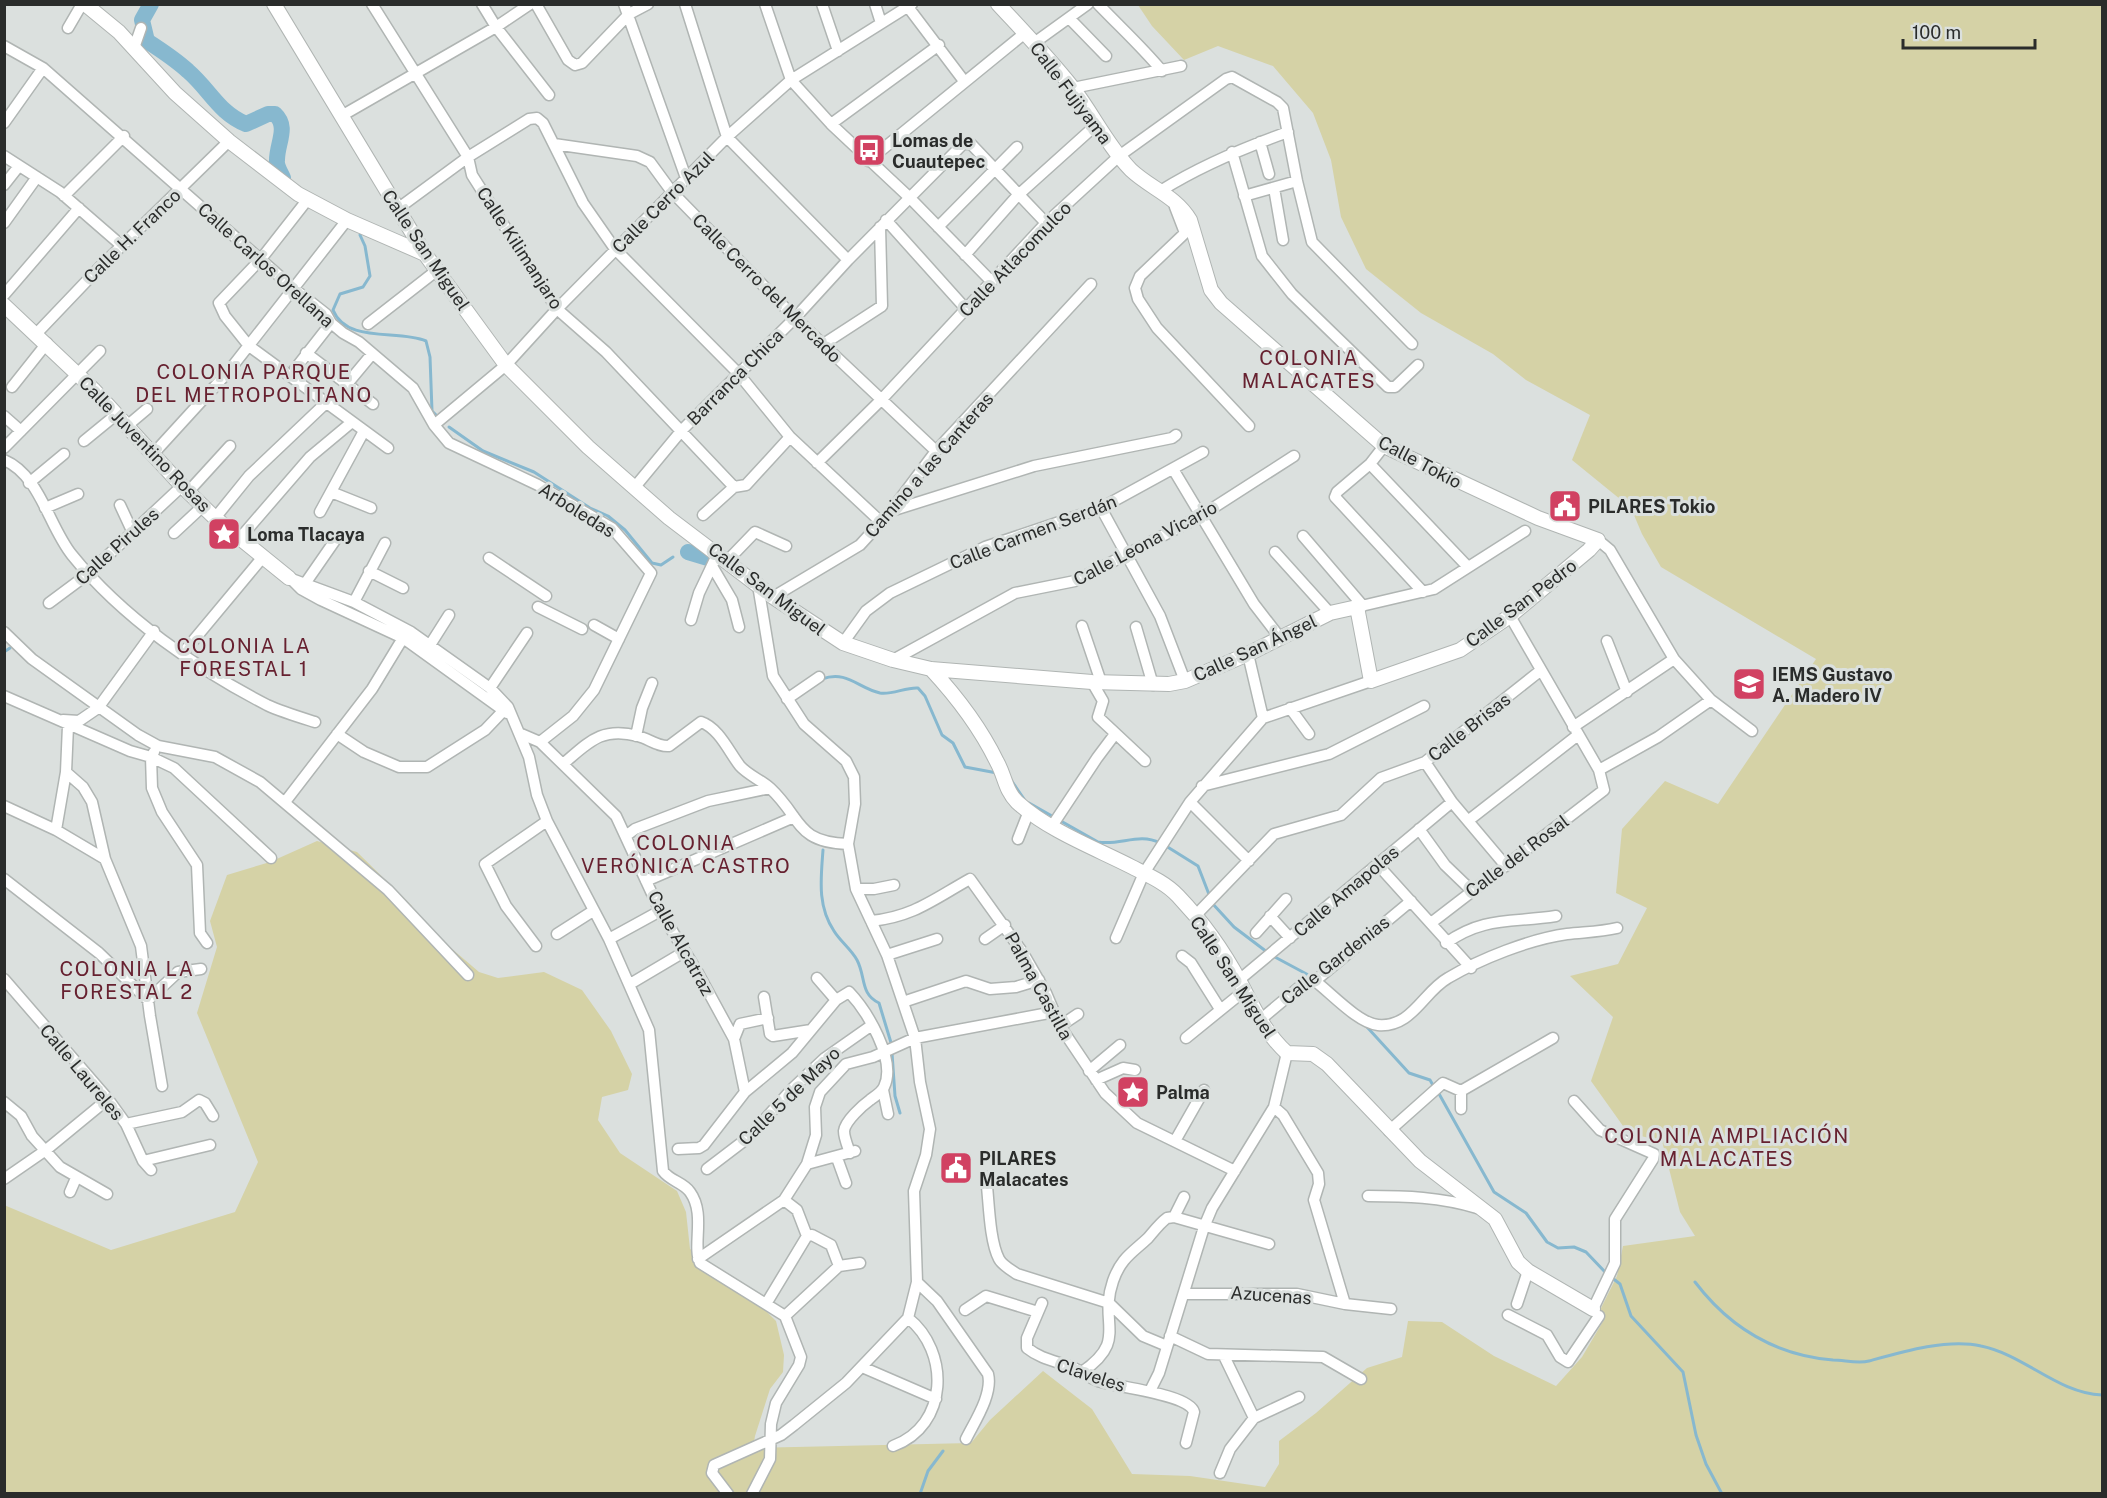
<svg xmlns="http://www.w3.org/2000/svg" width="2107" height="1498" viewBox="0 0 2107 1498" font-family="'Public Sans',sans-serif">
<rect width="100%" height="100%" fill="#dbe0de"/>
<path fill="#d5d2a6" d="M1138,5H2102V1493H5L4,1205L111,1250L235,1212L258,1162L197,1013L217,947L210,921L227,875L270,862L317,841L357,852L412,906L410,913L479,972L498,978L544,972L582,990L611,1031L632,1074L628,1090L602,1097L598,1120L620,1153L677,1191L686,1212L690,1249L744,1289L776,1321L784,1355L783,1372L770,1389L755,1436L753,1448L971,1443L990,1420L1043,1371L1092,1409L1132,1474L1190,1476L1265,1487L1279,1464V1441L1316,1413L1367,1368L1402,1357L1408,1321L1442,1322L1494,1356L1556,1386L1582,1357L1605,1318L1600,1310L1617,1276L1623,1246L1695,1236L1680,1212L1662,1141L1628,1133L1591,1081L1613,1017L1570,976L1618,964L1647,908L1616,893L1622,829L1665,781L1718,804L1816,659L1661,567L1642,534L1631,508L1572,460L1590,415L1526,380L1493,354L1421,313L1366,269L1341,217L1331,160L1313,113L1273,66L1218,46L1184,60L1152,26Z"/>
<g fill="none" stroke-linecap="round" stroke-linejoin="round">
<path stroke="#87b8cf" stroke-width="3" d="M360,235L365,246L370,276L363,287L340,294L333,310C347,344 398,329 426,341L430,357L432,411L438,417
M449,427L483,451L534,472L590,508L608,516L625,530L652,563L661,565L673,557
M4,652L10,648
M822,679C847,670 858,688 880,693C892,695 906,687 918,688L925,696L942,735L953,743L965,767L997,773
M1011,780L1024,799
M1029,803L1098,842C1120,846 1139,832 1160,843
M1166,846L1198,866L1210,897
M823,850C821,878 817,906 834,931C840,941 851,949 857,960C866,977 860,994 879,1003L892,1046
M1212,903L1234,927L1267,952
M1273,956L1314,978
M1367,1027L1409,1073L1430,1080L1434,1087
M892,1053L895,1096L900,1113
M1438,1092L1494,1192L1526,1213L1547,1242L1558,1248L1574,1247L1586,1252L1606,1273
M1611,1277L1620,1284L1631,1316L1683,1372L1696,1435L1706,1464L1722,1494
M1695,1282C1730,1328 1774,1355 1833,1360C1844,1360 1858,1364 1869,1361C1901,1352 1948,1338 1981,1346C2025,1355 2057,1393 2102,1395
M920,1494L928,1471L943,1451"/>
<path stroke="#87b8cf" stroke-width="16" d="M151,4L142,20L147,41C161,50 176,60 188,71C210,90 219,113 246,124L268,114H275C289,127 277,143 277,160C276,166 281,173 283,178
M688,552L708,558"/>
<g stroke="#b0b5b3" stroke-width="13">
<path id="minor" d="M372,4L468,157L472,175L557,309L606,352L734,487
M482,4L496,27L549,95
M536,4L568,60L575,65L582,63L629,14L648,4
M624,4L686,178
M685,4L727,137L848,260
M765,4L791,80L831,124L910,198L992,282
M822,4L838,51
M875,4L881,23
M1098,4C1120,27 1142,47 1162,71
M908,7L964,81
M1069,18L1106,56
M68,28L82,4
M1034,43L1088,4
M4,46L43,68L293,288L326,314L331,323L343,333L359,342L413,388L434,425L449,443L538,485L612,528L651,573L594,690L573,716L540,742
M134,48L141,28
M1073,88L1181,66
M343,115L496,27L530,4
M4,123L43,68
M831,124L939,45
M1260,142L1269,174
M554,144L637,156L650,162L672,192L795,318L936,451
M1232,152L1262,256L1292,294L1388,387H1395L1418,365
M4,156L60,192L121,245
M868,161L1025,33
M4,185L19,166
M1274,188L1283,240
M1162,190C1202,165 1243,148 1288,132
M64,196L124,136
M1244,196L1297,181
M308,199L261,259L219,303L225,316L249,346L388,448
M1175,207L1185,233L1140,276L1135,288L1138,299L1157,328L1249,426
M396,210L468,157L529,119L537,118L543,123L583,203L615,249L738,373L790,437L881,522
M886,220L966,309
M4,223L37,177
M938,227L1017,147
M965,255L1017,196L1096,125
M4,295L79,208
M368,324L436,271
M37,333L99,268L229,141
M822,345L882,306L880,227
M306,353L373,404
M295,369L331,323
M347,384L372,354
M12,387L47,343
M4,416L21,431
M128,425L147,409
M434,425L506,365L557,309L727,137L791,80L912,4
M84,441L117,414
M1384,446L1370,464L1337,492L1335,497L1423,592
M4,448L100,351
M154,453L228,372L347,220
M4,460C40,475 49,527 72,555C122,617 197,669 267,705C282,712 299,717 315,722
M817,463L882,399L1046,223L1119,156L1226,79L1232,77L1277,102L1283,108L1297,181L1312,242L1412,344
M1370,464L1468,567
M1173,469L1254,604L1281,639
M29,483L64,454
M634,488L682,430L795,318L848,260L963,144H971L1046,223
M188,492L230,446
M331,492L371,508
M120,505L133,533
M45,508L78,494
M1101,508L1160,616L1185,681
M891,511L1034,466L1172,438L1176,435
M320,512L364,431
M703,515L734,487L746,485L790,437
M215,518L249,476L327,402
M174,533L203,506
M1303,536L1363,606
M240,538L310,457L352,422
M1598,540L1610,550L1674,659L1711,700L1752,731
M1275,552L1330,613
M489,558L546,596
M728,560L755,532L786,546
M712,566L732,600L739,627
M369,571L403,588
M289,578L354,602L411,632L490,688L508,707L529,757L537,795L547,821L609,939L649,1030L663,1171C670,1181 683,1182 690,1192C706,1214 692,1245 700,1263L785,1316L801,1357L799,1365L776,1403L771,1424L770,1459L752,1494
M292,580L301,589L321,600L403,638L507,713
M302,588L336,539
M773,597L860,545L891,511L936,451L1091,284
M354,602L385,543
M49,603L88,574L182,486
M538,607L582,629
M1357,607L1434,589L1525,531
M691,620L699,593L718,553
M594,625L619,639
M1082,626L1101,682
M1136,627L1153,685
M4,632L32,659L138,735L158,746L215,757L260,782L388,890L468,975
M1607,641L1627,692
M843,643L866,611L890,593L985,547L1101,508L1203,452
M430,645L449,615
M183,653L262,558
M1248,654L1263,718
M893,660L1015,593L1075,581L1199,517L1294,456
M1092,682L1103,701L1098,717L1145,761
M490,688L527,633
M4,696L130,751L151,757L154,752
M787,699L819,677
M1290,708L1309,734
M63,720L79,721L98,708L154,631
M1573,727L1674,659
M519,733L540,742L616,816L660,911L698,973L734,1039L745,1092
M337,734L364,752L399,767H427L485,730L507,707
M636,736L642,708L652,683
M1425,762L1452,802L1506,866
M563,764C588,743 601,726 638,736C649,739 658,747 669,746L701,722C719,728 729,752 740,766C748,775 761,780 770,788C803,819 795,842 848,844
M1599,770L1658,737L1711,700
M66,772L83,787L92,802L105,859L141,946L150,1016L162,1086
M1202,786L1329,754L1424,706
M285,802L372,689L403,638
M1190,802L1249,861
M4,806L56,830L105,859
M1469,820L1578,735
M1052,826L1097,758L1115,734
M1419,829L1445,865L1471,890
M56,830L66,772L68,726
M627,835L635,829L708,801L770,788
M1018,839L1029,811
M1378,865L1471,968
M4,879L99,953L148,1000
M646,881L794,817
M856,889H874L894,885
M1195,916L1274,834L1341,815L1381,778L1425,762L1540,671
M1270,916L1290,938
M871,921C913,917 934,899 970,879L1023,953L1046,993L1060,1026L1105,1093L1137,1123L1235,1171
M1431,923L1604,790L1599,770L1510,616
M1256,933L1286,899
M557,934L593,911
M1116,938L1144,873L1190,802L1263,718L1371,681
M609,939L660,911
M985,939L1005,925
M207,943L200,933L197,865L162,812L152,788L151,757L174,768L271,858
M1446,943C1484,916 1512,923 1556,916
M536,946L506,906L485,864L547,821
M887,955L937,939
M1182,956L1191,963L1220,1009
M817,978L836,1000
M4,979L108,1099L126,1124L143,1161L151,1170
M1239,980L1452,802
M1315,981C1331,993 1358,1023 1378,1025C1412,1028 1423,992 1448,978C1480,959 1530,939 1567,934C1584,932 1600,932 1617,928
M630,984L684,952
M764,997L770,1034L773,1036L811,1030
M148,1000L178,972L201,969
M903,1002L966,981L990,989L1016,987L1039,980
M1260,1020L1303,984L1315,981L1411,901
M1060,1026L1078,1014
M1186,1038L1244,991
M734,1039L740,1024L768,1018
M1089,1071L1120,1045
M1096,1080L1123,1068L1135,1070
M883,1090L888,1114
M1461,1091V1109
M1574,1101L1600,1130L1654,1154L1653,1159L1615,1219V1263L1593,1309
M4,1102L21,1116L32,1136L60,1167L107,1194
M1274,1107L1283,1115L1318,1173L1319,1184L1314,1200L1345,1304
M126,1124L182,1112L199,1100L205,1103L213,1116
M1389,1131L1443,1083L1461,1091L1553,1038
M1175,1141L1204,1090
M678,1149L699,1148L704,1145L745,1092L792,1053L836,1000L849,992C867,1011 897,1060 884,1087C881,1093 875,1096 870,1100C863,1105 845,1121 844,1131C844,1138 848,1147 850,1153
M837,1158L846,1183
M143,1161L210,1145
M807,1164L855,1151
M707,1169L749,1137L791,1090L825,1058L872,1025
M986,1177C989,1199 989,1240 999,1259C1002,1265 1011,1270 1017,1274L1109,1303L1143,1336L1167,1346
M4,1179L46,1150L108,1099
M70,1192L76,1178
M1368,1196C1406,1196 1440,1197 1477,1208
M784,1200L797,1210L807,1236L812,1235L831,1245L839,1266L785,1316
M1174,1217L1184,1197
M698,1259L784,1200L807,1164L816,1135L815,1107L820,1092L846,1064L873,1057L915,1038L1054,1012
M839,1266L860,1263
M917,1282L937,1301L988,1374C993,1394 975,1421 966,1439
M1185,1294H1297L1345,1304L1391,1309
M1042,1303L1027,1338V1348C1042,1360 1057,1361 1074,1368C1082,1372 1090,1378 1098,1381C1116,1387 1189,1394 1194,1412L1186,1443
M766,1304L807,1236
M1517,1304L1528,1271
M965,1310L986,1296L1038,1312
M1508,1315L1547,1335L1560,1357L1568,1362L1599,1316
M1170,1336L1208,1354L1323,1357L1361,1379
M862,1367L936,1399
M1082,1372C1129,1340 1098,1324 1113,1281C1121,1258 1132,1253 1148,1238C1154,1231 1160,1223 1167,1218L1174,1217L1269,1244
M1150,1391L1159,1373L1204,1227L1212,1208L1274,1107L1287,1053
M1254,1418L1299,1397
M893,1446C949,1426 950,1351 908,1318
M1220,1473L1230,1449L1254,1418L1224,1356
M728,1494L712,1473L714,1465L781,1435L794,1425L846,1383L908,1318L917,1282L914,1191L926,1155L930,1129L920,1082L915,1038L887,955L856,889L848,844L855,804L854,777L846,761L804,724L773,676L758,585"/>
</g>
<g stroke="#b0b5b3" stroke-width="16">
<path id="tertiary" d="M85,4L119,32L175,93L229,141L298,194L347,220L425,254
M274,4L425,254L506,365L588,447L669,518L773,597L843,643L893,660L931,669L1092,682L1169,684L1185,681L1248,654L1330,613L1357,607L1371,681L1460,650L1510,616L1589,550L1598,540L1538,518L1384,446L1221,303L1211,290L1190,220C1176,196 1150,188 1131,170C1107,145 1093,114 1072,87C1049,58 1023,31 998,4
M4,305L93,389L182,486L215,518L289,578
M931,669C957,697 980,727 997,762C1005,776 1005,790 1017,802C1049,831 1095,848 1132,867C1148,875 1166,883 1178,896C1201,920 1224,952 1240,982C1254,1008 1265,1033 1287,1053L1313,1054L1327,1064L1420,1161L1495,1219L1518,1262L1528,1271L1593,1309"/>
</g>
<use href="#minor" stroke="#fff" stroke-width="10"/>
<use href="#tertiary" stroke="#fff" stroke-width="14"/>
</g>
<defs>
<g id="bus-square" transform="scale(1.725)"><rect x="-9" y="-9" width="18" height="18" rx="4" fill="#d14162" stroke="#dbe0de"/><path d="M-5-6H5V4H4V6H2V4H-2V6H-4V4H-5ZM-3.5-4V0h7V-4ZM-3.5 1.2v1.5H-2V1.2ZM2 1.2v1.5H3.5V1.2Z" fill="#fff"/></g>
<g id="civic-square" transform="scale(1.725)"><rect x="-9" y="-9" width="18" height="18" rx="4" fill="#d14162" stroke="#dbe0de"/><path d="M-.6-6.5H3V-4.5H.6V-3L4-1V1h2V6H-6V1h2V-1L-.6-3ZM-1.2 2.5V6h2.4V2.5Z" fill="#fff"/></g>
<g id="sight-square" transform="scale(1.725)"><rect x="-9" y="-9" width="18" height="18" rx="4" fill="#d14162" stroke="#dbe0de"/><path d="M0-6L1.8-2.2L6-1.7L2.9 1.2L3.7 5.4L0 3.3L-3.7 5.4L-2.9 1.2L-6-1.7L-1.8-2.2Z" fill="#fff"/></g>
<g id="school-square" transform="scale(1.725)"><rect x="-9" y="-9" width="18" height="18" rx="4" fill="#d14162" stroke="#dbe0de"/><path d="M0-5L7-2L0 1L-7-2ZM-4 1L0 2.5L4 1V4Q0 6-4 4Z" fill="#fff"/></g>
</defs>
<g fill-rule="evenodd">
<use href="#bus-square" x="869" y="150"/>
<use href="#civic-square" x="1565" y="506"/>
<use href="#sight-square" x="224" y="534"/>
<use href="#school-square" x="1749" y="684"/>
<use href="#sight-square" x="1133" y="1092"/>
<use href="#civic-square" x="956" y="1168"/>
</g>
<g text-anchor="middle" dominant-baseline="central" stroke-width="6" stroke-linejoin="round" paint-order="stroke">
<g font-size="18" fill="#2a2c2b" stroke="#dbe0de">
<text transform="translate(1071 93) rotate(53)">Calle Fujiyama</text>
<text transform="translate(663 202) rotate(-45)">Calle Cerro Azul</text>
<text transform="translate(132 236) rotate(-44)">Calle H. Franco</text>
<text transform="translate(520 248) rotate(57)">Calle Kilimanjaro</text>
<text transform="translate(426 250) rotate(56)">Calle San Miguel</text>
<text transform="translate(1015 259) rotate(-46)">Calle Atlacomulco</text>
<text transform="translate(266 265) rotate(42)">Calle Carlos Orellana</text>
<text transform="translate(767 288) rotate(45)">Calle Cerro del Mercado</text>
<text transform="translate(735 377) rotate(-45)">Barranca Chica</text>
<text transform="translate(145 444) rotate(46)">Calle Juventino Rosas</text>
<text transform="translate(1420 462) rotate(28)">Calle Tokio</text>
<text transform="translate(929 465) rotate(-49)">Camino a las Canteras</text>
<text transform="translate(577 510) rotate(32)">Arboledas</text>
<text transform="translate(1033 532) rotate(-21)">Calle Carmen Serdán</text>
<text transform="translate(1145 543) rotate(-28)">Calle Leona Vicario</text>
<text transform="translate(117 546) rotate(-42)">Calle Pirules</text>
<text transform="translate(767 589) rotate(37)">Calle San Miguel</text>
<text transform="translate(1521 603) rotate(-37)">Calle San Pedro</text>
<text transform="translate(1255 648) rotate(-25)">Calle San Ángel</text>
<text transform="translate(1469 727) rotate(-38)">Calle Brisas</text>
<text transform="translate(1517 856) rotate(-37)">Calle del Rosal</text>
<text transform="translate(1346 891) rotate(-40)">Calle Amapolas</text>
<text transform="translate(681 943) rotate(61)">Calle Alcatraz</text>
<text transform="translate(1335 960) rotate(-38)">Calle Gardenias</text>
<text transform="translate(1233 977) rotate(57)">Calle San Miguel</text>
<text transform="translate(1039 986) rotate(61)">Palma Castilla</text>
<text transform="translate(82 1072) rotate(50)">Calle Laureles</text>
<text transform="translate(789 1096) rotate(-44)">Calle 5 de Mayo</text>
<text transform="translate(1271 1295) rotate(4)">Azucenas</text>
<text transform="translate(1091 1375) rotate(18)">Claveles</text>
</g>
<g font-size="18" font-weight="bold" fill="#2a2c2b" stroke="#dbe0de" text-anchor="start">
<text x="892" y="140">Lomas de<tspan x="892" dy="21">Cuautepec</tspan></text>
<text x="1588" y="506">PILARES Tokio</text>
<text x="247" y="534">Loma Tlacaya</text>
<text x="1772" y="674">IEMS Gustavo<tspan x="1772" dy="21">A. Madero IV</tspan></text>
<text x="1156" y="1092">Palma</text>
<text x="979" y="1158">PILARES<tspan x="979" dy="21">Malacates</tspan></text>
</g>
<g font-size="20" letter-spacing="1.5" fill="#672130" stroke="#dbe0de">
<text x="1309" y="358">COLONIA<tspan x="1309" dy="23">MALACATES</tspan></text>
<text x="254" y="372">COLONIA PARQUE<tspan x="254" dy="23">DEL METROPOLITANO</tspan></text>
<text x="244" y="646">COLONIA LA<tspan x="244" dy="23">FORESTAL 1</tspan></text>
<text x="686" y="843">COLONIA<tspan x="686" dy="23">VERÓNICA CASTRO</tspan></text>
<text x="127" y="969">COLONIA LA<tspan x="127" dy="23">FORESTAL 2</tspan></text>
<text x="1727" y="1136">COLONIA AMPLIACIÓN<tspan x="1727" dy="23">MALACATES</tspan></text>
</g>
</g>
<rect width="2107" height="1498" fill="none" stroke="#2a2c2b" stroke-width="12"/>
<path d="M1903 39v9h132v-9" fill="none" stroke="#2a2c2b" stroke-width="3"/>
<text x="1912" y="39" font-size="18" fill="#2a2c2b" stroke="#dbe0de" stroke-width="4.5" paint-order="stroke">100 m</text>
</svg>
